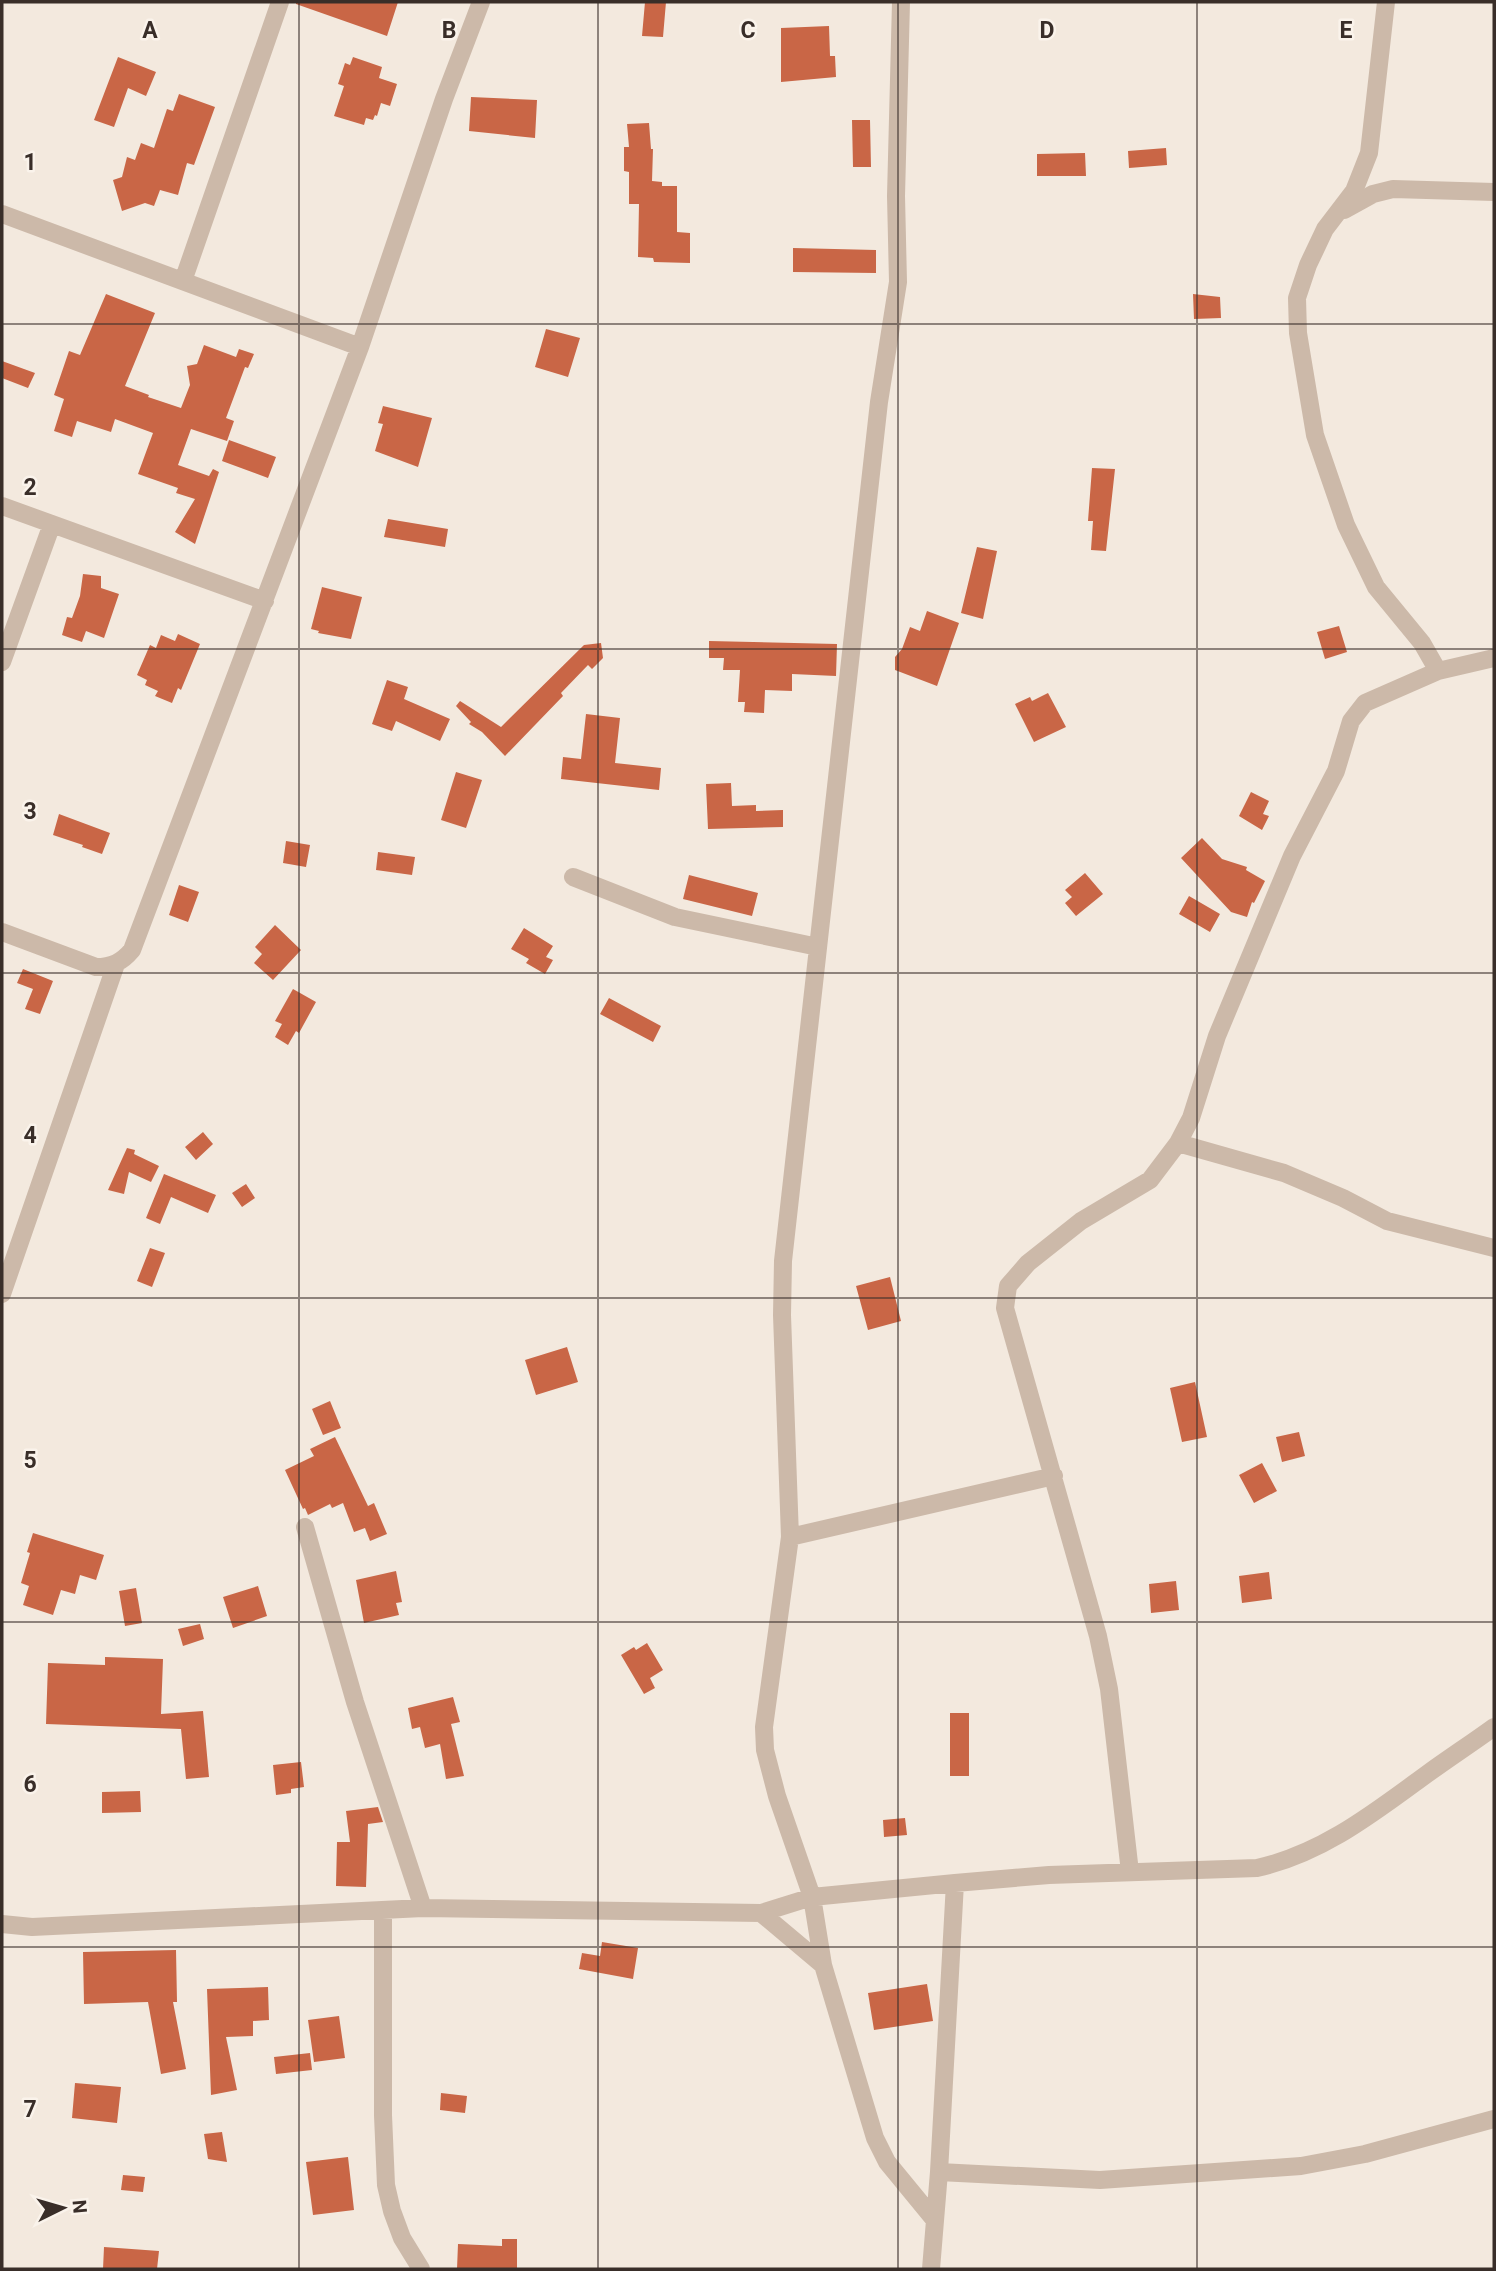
<svg xmlns="http://www.w3.org/2000/svg" width="1496" height="2271" viewBox="0 0 1496 2271" font-family="Roboto,sans-serif">
<rect width="100%" height="100%" fill="#f3e9de"/>
<path fill="#c96646" d="M296,2H398L387,36L296,4Z
M645,2H666L663,37L642,36Z
M829,26L830,56H835L836,77L781,82V28Z
M118,57L156,72L146,96L128,88L114,127L94,120Z
M353,57L382,67L379,78L397,84L390,106L381,103L377,116L375,115L373,120L366,118L364,125L334,116L344,86L338,84L345,63L350,65Z
M179,94L215,107L194,165L187,163L178,195L160,190L154,206L145,203L122,211L113,180L122,177L127,157L135,160L141,143L154,148L167,109L173,111Z
M471,97L537,100L535,138L469,131Z
M852,120H870L871,167H853Z
M649,123L651,149H653L652,181L662,182V186H677V232L690,233V263L654,262L653,258L638,257L639,204H629V172L624,171V147H629L627,124Z
M1166,148L1167,165L1129,168L1128,151Z
M1085,153L1086,176H1037V154Z
M793,248L876,250V273L793,272Z
M106,294L155,313L125,386L149,395L148,397L181,408L190,385L187,366L197,364L204,345L236,357L239,349L254,354L248,368L245,367L226,418L234,421L227,441L191,429L178,465L209,476L213,469L219,472L195,544L175,532L195,499L176,493L178,488L138,474L153,433L115,419L111,432L77,421L72,437L54,431L64,399L54,395L69,351L80,355Z
M1193,294L1220,297L1221,318L1194,319Z
M546,329L580,338L568,377L535,367Z
M2,361L35,373L28,388L2,378Z
M383,406L432,418L418,467L375,451L383,424L378,423Z
M229,440L276,457L268,478L222,461Z
M1092,468L1115,469L1106,551L1091,550L1093,521H1088Z
M388,519L448,529L445,547L384,537Z
M977,547L997,551L983,619L961,613Z
M83,574L101,576V588L119,594L104,638L86,631L82,642L62,635L67,617L72,618L80,596Z
M322,587L362,597L351,639L318,633L319,631L311,629Z
M927,611L959,623L937,686L895,670V657L902,649L910,627L920,631Z
M1339,626L1347,652L1325,659L1317,632Z
M178,634L200,644L181,690L178,688L172,703L155,696L158,691L145,685L147,680L137,675L150,645L156,648L161,635L175,641Z
M709,641L837,644L836,676L792,674V691L765,690L764,713L744,712L745,702H738L740,670H723L724,658H709Z
M601,643L603,658L592,669L588,665L561,693L563,696L505,756L482,732L469,724L471,722L456,706L460,701L501,727L584,645Z
M387,680L408,687L404,699L450,719L440,741L396,721L392,731L372,724Z
M1048,693L1066,727L1034,742L1015,704L1030,697L1032,701Z
M586,714L620,718L615,763L661,768L659,790L561,779L563,757L581,759Z
M456,772L482,780L466,828L441,820Z
M731,783L732,806L756,805V811L783,810V827L708,829L706,784Z
M1251,792L1269,801L1263,814L1269,816L1262,830L1239,816Z
M59,814L110,833L102,854L82,847L83,845L53,835Z
M1202,838L1222,859L1247,867L1246,870L1265,881L1254,903L1252,902L1247,917L1231,912L1181,858Z
M286,841L310,845L306,867L283,863Z
M378,852L415,857L412,875L376,870Z
M1085,873L1103,894L1076,916L1065,903L1072,897L1065,890Z
M689,875L758,893L752,916L683,899Z
M179,885L199,892L188,922L169,915Z
M1189,896L1220,914L1210,932L1179,914Z
M275,925L301,950L273,980L254,963L262,954L255,947Z
M524,928L553,946L546,957L553,960L545,974L526,963L529,959L511,949Z
M23,969L53,981L40,1014L25,1009L33,989L17,983Z
M293,989L316,1002L299,1033L296,1031L288,1045L275,1037L282,1024L275,1021Z
M609,998L661,1026L653,1042L600,1014Z
M203,1132L213,1144L196,1160L185,1147Z
M127,1148L135,1150L134,1154L159,1166L151,1182L129,1172L124,1194L108,1190Z
M164,1174L216,1195L208,1213L171,1197L160,1224L146,1218Z
M246,1184L255,1198L242,1207L232,1193Z
M150,1248L165,1253L152,1287L137,1281Z
M890,1277L901,1321L868,1330L856,1286Z
M567,1347L578,1382L536,1395L525,1360Z
M1195,1382L1207,1437L1182,1442L1170,1388Z
M330,1401L341,1428L323,1435L312,1409Z
M1299,1432L1305,1456L1282,1462L1276,1437Z
M335,1437L368,1506L374,1503L387,1534L370,1541L365,1528L354,1532L343,1503L332,1508L330,1504L308,1515L305,1508L303,1509L285,1470L314,1456L310,1449Z
M1262,1463L1277,1491L1254,1503L1239,1475Z
M33,1533L104,1555L96,1580L80,1575L75,1594L61,1590L53,1615L23,1605L29,1586L21,1583L30,1553L27,1552Z
M396,1571L402,1602L396,1603L399,1615L364,1623L356,1580Z
M1269,1572L1272,1599L1242,1603L1239,1576Z
M1176,1581L1179,1610L1151,1613L1149,1584Z
M258,1586L267,1616L233,1628L223,1597Z
M136,1588L142,1623L125,1626L119,1591Z
M200,1624L204,1639L183,1646L178,1629Z
M647,1643L663,1670L650,1678L655,1688L644,1694L621,1655L634,1647L636,1650Z
M105,1657L163,1659L161,1714L203,1711L209,1777L186,1779L181,1729L46,1724L48,1663L105,1665Z
M453,1697L460,1722L451,1724L464,1776L446,1779L440,1744L425,1748L420,1727L412,1729L408,1708Z
M950,1713H969V1776H950Z
M301,1762L304,1787L291,1789V1793L276,1795L273,1765Z
M140,1791L141,1812L102,1813V1792Z
M378,1807L383,1822L368,1824L366,1887L336,1886L337,1842H350L346,1811Z
M905,1818L907,1835L884,1837L883,1820Z
M602,1942L638,1948L633,1979L579,1969L582,1953L600,1956Z
M176,1950L177,2002H173L186,2069L161,2074L148,2002L84,2004L83,1952Z
M927,1984L933,2021L874,2030L868,1993Z
M268,1987L269,2020L253,2021V2036L226,2037L237,2090L211,2095L207,1989Z
M339,2016L345,2058L314,2062L308,2020Z
M310,2053L312,2070L276,2074L274,2057Z
M75,2083L121,2087L117,2123L72,2118Z
M441,2093L467,2096L465,2113L440,2110Z
M222,2132L227,2162L208,2159L204,2134Z
M348,2157L354,2210L313,2215L306,2162Z
M123,2175L145,2177L143,2192L121,2190Z
M502,2239H517V2269H457L458,2244L502,2246Z
M104,2247L159,2251L157,2269H103Z"/>
<g fill="none" stroke-linecap="round" stroke-linejoin="round">
<path stroke="#ccb9a9" stroke-width="18" d="M901,2L896,196L898,282L879,402L783,1261L782,1315L790,1537L764,1727L765,1750L777,1796L812,1897L823,1965L875,2138L887,2162L933,2218
M1386,2L1369,153L1354,191L1325,229L1308,265L1297,298L1298,333L1315,435L1346,525L1376,587L1422,643L1438,671
M1344,210L1373,194L1393,189L1494,192
M2,214L360,347
M183,281L280,2
M2,506L265,601
M2,662L52,524
M573,877L675,917L818,947
M2,932L96,967C112,967 122,962 132,950L360,347L444,99L481,2
M1178,1143L1284,1173L1343,1198L1387,1221L1494,1248
M2,1294L116,964
M305,1527L355,1702L423,1908
M790,1537L1054,1476
M1130,1872L1109,1689L1098,1636L1005,1308L1008,1286L1028,1263L1081,1221L1150,1180L1178,1143L1191,1118L1217,1036L1292,856L1336,771L1351,721L1365,703L1438,671L1494,658
M383,1910V2115L386,2185L392,2211L402,2238L421,2269
M761,1913L823,1965
M2,1924L32,1927L423,1908L761,1913L812,1897L955,1883L1049,1875L1257,1868C1322,1854 1375,1812 1427,1774C1449,1758 1472,1743 1494,1727
M939,2172L1100,2180L1301,2166L1365,2154L1494,2119
M931,2269L939,2172L955,1883"/>
</g>
<path fill="none" stroke="#392e29" stroke-width="2" stroke-opacity="0.55" d="M299,2V2269M598,2V2269M898,2V2269M1197,2V2269M2,324H1494M2,649H1494M2,973H1494M2,1298H1494M2,1622H1494M2,1947H1494"/>
<g font-size="23" text-anchor="middle" font-weight="bold" fill="#392e29" stroke="#faf3eb" stroke-width="5" stroke-linejoin="round" paint-order="stroke">
<text x="150" y="38">A</text>
<text x="449" y="38">B</text>
<text x="748" y="38">C</text>
<text x="1047" y="38">D</text>
<text x="1346" y="38">E</text>
<text x="30" y="170">1</text>
<text x="30" y="495">2</text>
<text x="30" y="819">3</text>
<text x="30" y="1143">4</text>
<text x="30" y="1468">5</text>
<text x="30" y="1792">6</text>
<text x="30" y="2117">7</text>
</g>
<rect width="1496" height="2271" fill="none" stroke="#392e29" stroke-width="7"/>
<g transform="translate(63 2208) rotate(85)" stroke="#faf3eb" stroke-width="5" paint-order="stroke">
<path d="M0-5L12 26L0 18L-12 26Z" fill="#392e29"/>
<text y="-10" font-size="19" font-weight="bold" text-anchor="middle" fill="#392e29">N</text>
</g>
</svg>
